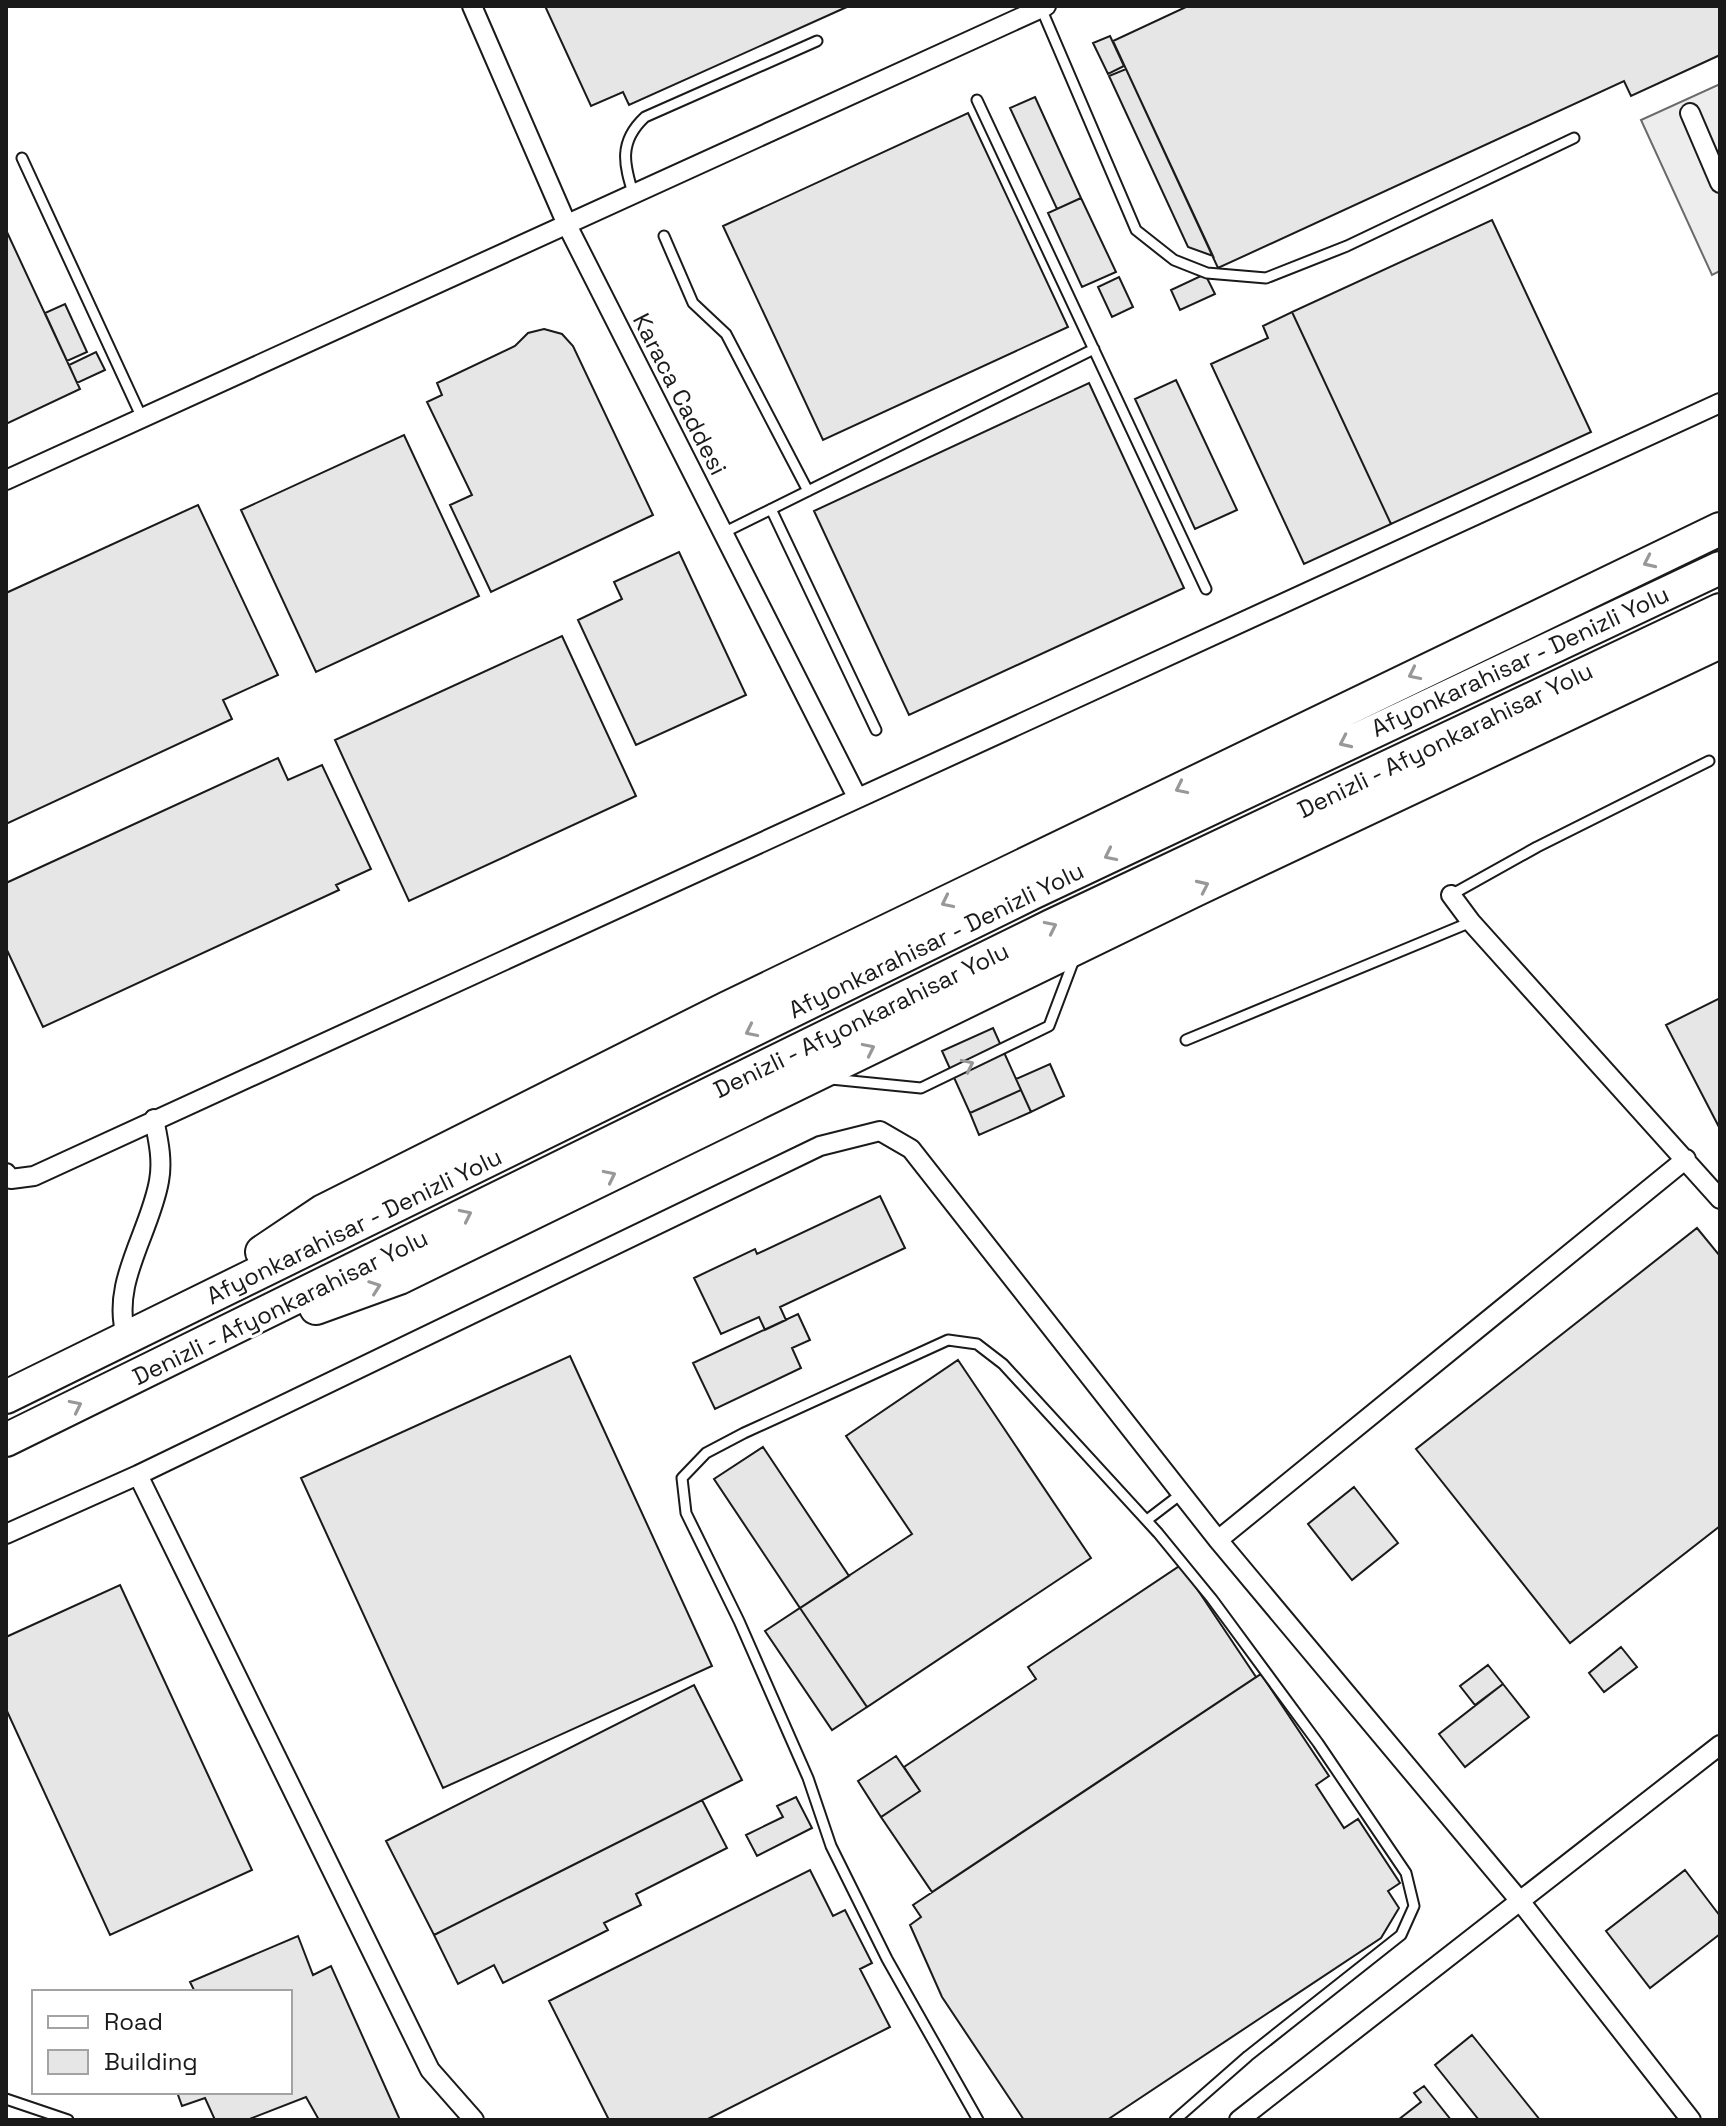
<svg xmlns="http://www.w3.org/2000/svg" width="1726" height="2126" viewBox="0 0 1726 2126" font-family="'Space Grotesk',sans-serif">
<rect width="100%" height="100%" fill="#fff"/>
<path fill="#ededed" stroke="#6a6a6a" stroke-width="2" d="M1720,84V271L1712,275L1641,120Z"/>
<path fill="#e6e6e6" stroke="#1a1a1a" stroke-width="2" d="M545,6H849L629,105L623,92L591,106Z
M1188,6H1720V55L1631,96L1624,81L1218,268L1113,41Z
M1110,36L1124,66L1108,74L1093,43Z
M1126,69L1213,256L1188,247L1109,76Z
M1035,97L1081,198L1057,209L1010,108Z
M968,113L1068,327L823,440L723,226Z
M1081,198L1116,272L1082,287L1048,213Z
M1492,220L1591,432L1391,524L1292,312Z
M6,230L80,389L6,424Z
M1205,274L1215,294L1180,310L1171,290Z
M1119,277L1133,307L1112,317L1098,287Z
M65,304L87,352L67,361L45,313Z
M1292,312L1391,524L1304,564L1211,364L1268,338L1263,326Z
M544,329L562,334L573,346L653,515L491,592L450,505L472,495L427,402L442,395L437,383L515,346L528,333Z
M96,352L105,370L77,383L69,365Z
M1176,380L1237,510L1195,529L1135,399Z
M1089,383L1184,588L909,715L814,511Z
M404,435L479,596L316,672L241,510Z
M198,505L278,675L223,700L232,719L6,824V593Z
M679,552L746,695L636,745L578,620L622,599L614,582Z
M562,636L636,796L409,901L335,740Z
M278,758L288,780L322,765L371,869L336,885L339,890L43,1027L6,948V883Z
M1720,998V1129L1666,1025Z
M993,1028L1021,1090L970,1113L942,1051Z
M1050,1064L1064,1096L1031,1112L1016,1079Z
M1021,1090L1031,1112L979,1135L970,1113Z
M880,1196L905,1248L780,1307L786,1320L765,1330L759,1317L721,1334L694,1278L755,1249L757,1254Z
M1697,1228L1720,1256V1526L1570,1643L1416,1449Z
M798,1314L810,1340L792,1348L801,1368L715,1409L693,1363Z
M570,1356L712,1666L443,1788L301,1478Z
M958,1360L1091,1558L867,1707L800,1608L912,1534L846,1436Z
M763,1447L849,1576L800,1608L714,1479Z
M1354,1487L1398,1543L1352,1580L1308,1524Z
M1181,1565L1256,1677L932,1892L881,1817L920,1791L904,1767L1036,1679L1028,1667Z
M120,1585L252,1870L110,1935L6,1709V1637Z
M800,1608L867,1707L832,1730L765,1631Z
M1621,1647L1637,1667L1604,1692L1589,1673Z
M1488,1665L1503,1684L1475,1705L1460,1686Z
M1261,1674L1329,1776L1316,1785L1344,1828L1358,1819L1400,1883L1388,1891L1399,1908L1381,1938L1107,2120H1024L942,1997L910,1925L921,1917L913,1905Z
M1503,1684L1529,1717L1465,1767L1439,1734Z
M694,1685L742,1780L434,1935L386,1841Z
M896,1756L920,1791L881,1817L858,1781Z
M796,1797L812,1828L757,1856L746,1835L783,1817L777,1806Z
M702,1800L727,1848L636,1894L641,1905L604,1923L608,1930L503,1983L494,1965L458,1984L434,1935Z
M810,1870L833,1916L845,1910L872,1963L860,1969L890,2027L706,2120H609L549,2001Z
M1685,1870L1720,1916V1934L1650,1988L1606,1931Z
M298,1936L313,1975L331,1966L400,2120H319L306,2097L247,2120H215L205,2098L182,2106L177,2092H290V1992H195L190,1982Z
M1472,2035L1540,2120H1479L1435,2065Z
M1424,2086L1451,2120H1398L1421,2102L1414,2093Z"/>
<g fill="none" stroke-linecap="round" stroke-linejoin="round">
<g stroke="#1a1a1a" stroke-width="13">
<path id="lane" d="M1041,8L1136,230L1174,260L1207,273L1266,278L1347,246L1574,138
M977,100L1206,589
M22,158L142,418
M634,196C624,165 618,142 645,117L817,41
M664,236L693,303L726,334L808,491
M771,509L876,730
M723,533L1094,349
M1451,895L1537,847L1709,761
M1186,1040L1471,922
M831,1079L921,1088L1049,1026L1075,957
M1147,1520L1181,1494
M6,2099L68,2120
M978,2120L887,1959L831,1846L808,1778L739,1621L686,1513L682,1478L706,1453L744,1433L948,1340L977,1344L1003,1364L1158,1533L1212,1599L1318,1743L1406,1873L1414,1906L1401,1935L1248,2056L1175,2120"/>
</g>
<g stroke="#1a1a1a" stroke-width="22">
<path id="street" d="M472,6L568,227L857,797
M1690,113L1720,183
M6,480L1046,6
M1451,895L1471,922L1720,1199
M6,1173L11,1179L34,1176L1720,403
M127,1338C109,1285 150,1233 159,1181C163,1160 158,1139 154,1119
M138,1475L430,2070L474,2120
M6,1534L138,1475L820,1146L880,1131L911,1149L1218,1540L1520,1901L1691,2120
M1218,1540L1686,1159
M1239,2120L1720,1745"/>
</g>
<g stroke="#1a1a1a" stroke-width="36">
<path id="highway" d="M262,1252L323,1211L727,1008L1720,529
M316,1308L399,1278L1195,890L1720,642
M6,1397L1032,893L1720,568
M6,1440L1051,926L1720,610"/>
</g>
<use href="#lane" stroke="#fff" stroke-width="9"/>
<use href="#street" stroke="#fff" stroke-width="18"/>
<use href="#highway" stroke="#fff" stroke-width="32"/>
</g>
<defs><path id="oneway-chevron" d="M-2-3.5L2.5 0L-2 3.5" fill="none" stroke-width="1.6" stroke-linecap="round" stroke-linejoin="round" transform="scale(2)"/></defs>
<g stroke="#989898">
<use href="#oneway-chevron" transform="translate(1649 562) rotate(155)"/>
<use href="#oneway-chevron" transform="translate(1414 674) rotate(154)"/>
<use href="#oneway-chevron" transform="translate(1345 742) rotate(155)"/>
<use href="#oneway-chevron" transform="translate(1181 788) rotate(154)"/>
<use href="#oneway-chevron" transform="translate(1110 855) rotate(154)"/>
<use href="#oneway-chevron" transform="translate(1203 886) rotate(-25)"/>
<use href="#oneway-chevron" transform="translate(947 902) rotate(154)"/>
<use href="#oneway-chevron" transform="translate(1051 927) rotate(-26)"/>
<use href="#oneway-chevron" transform="translate(751 1031) rotate(154)"/>
<use href="#oneway-chevron" transform="translate(869 1049) rotate(-26)"/>
<use href="#oneway-chevron" transform="translate(968 1065) rotate(-26)"/>
<use href="#oneway-chevron" transform="translate(610 1176) rotate(-26)"/>
<use href="#oneway-chevron" transform="translate(466 1215) rotate(-26)"/>
<use href="#oneway-chevron" transform="translate(375 1287) rotate(-20)"/>
<use href="#oneway-chevron" transform="translate(76 1406) rotate(-26)"/>
</g>
<g text-anchor="middle" dominant-baseline="central" stroke-width="6" stroke-linejoin="round" paint-order="stroke">
<g font-size="24" fill="#1a1a1a" stroke="#fff">
<text transform="translate(680 394) rotate(63)">Karaca Caddesi</text>
<text transform="translate(1520 661) rotate(-25)">Afyonkarahisar - Denizli Yolu</text>
<text transform="translate(1445 740) rotate(-26)">Denizli - Afyonkarahisar Yolu</text>
<text transform="translate(936 940) rotate(-26)">Afyonkarahisar - Denizli Yolu</text>
<text transform="translate(861 1020) rotate(-26)">Denizli - Afyonkarahisar Yolu</text>
<text transform="translate(354 1226) rotate(-26)">Afyonkarahisar - Denizli Yolu</text>
<text transform="translate(280 1307) rotate(-26)">Denizli - Afyonkarahisar Yolu</text>
</g>
</g>
<rect width="1726" height="2126" fill="none" stroke="#1a1a1a" stroke-width="16"/>
<rect x="32" y="1990" width="260" height="104" fill="#ffffff" stroke="#a3a3a3" stroke-width="2"/>
<rect x="48" y="2016" width="40" height="12" fill="#ffffff" stroke="#a3a3a3" stroke-width="2"/>
<text x="104" y="2030" font-size="24" fill="#1a1a1a">Road</text>
<rect x="48" y="2050" width="40" height="24" fill="#e6e6e6" stroke="#a3a3a3" stroke-width="2"/>
<text x="104" y="2070" font-size="24" fill="#1a1a1a">Building</text>
</svg>
